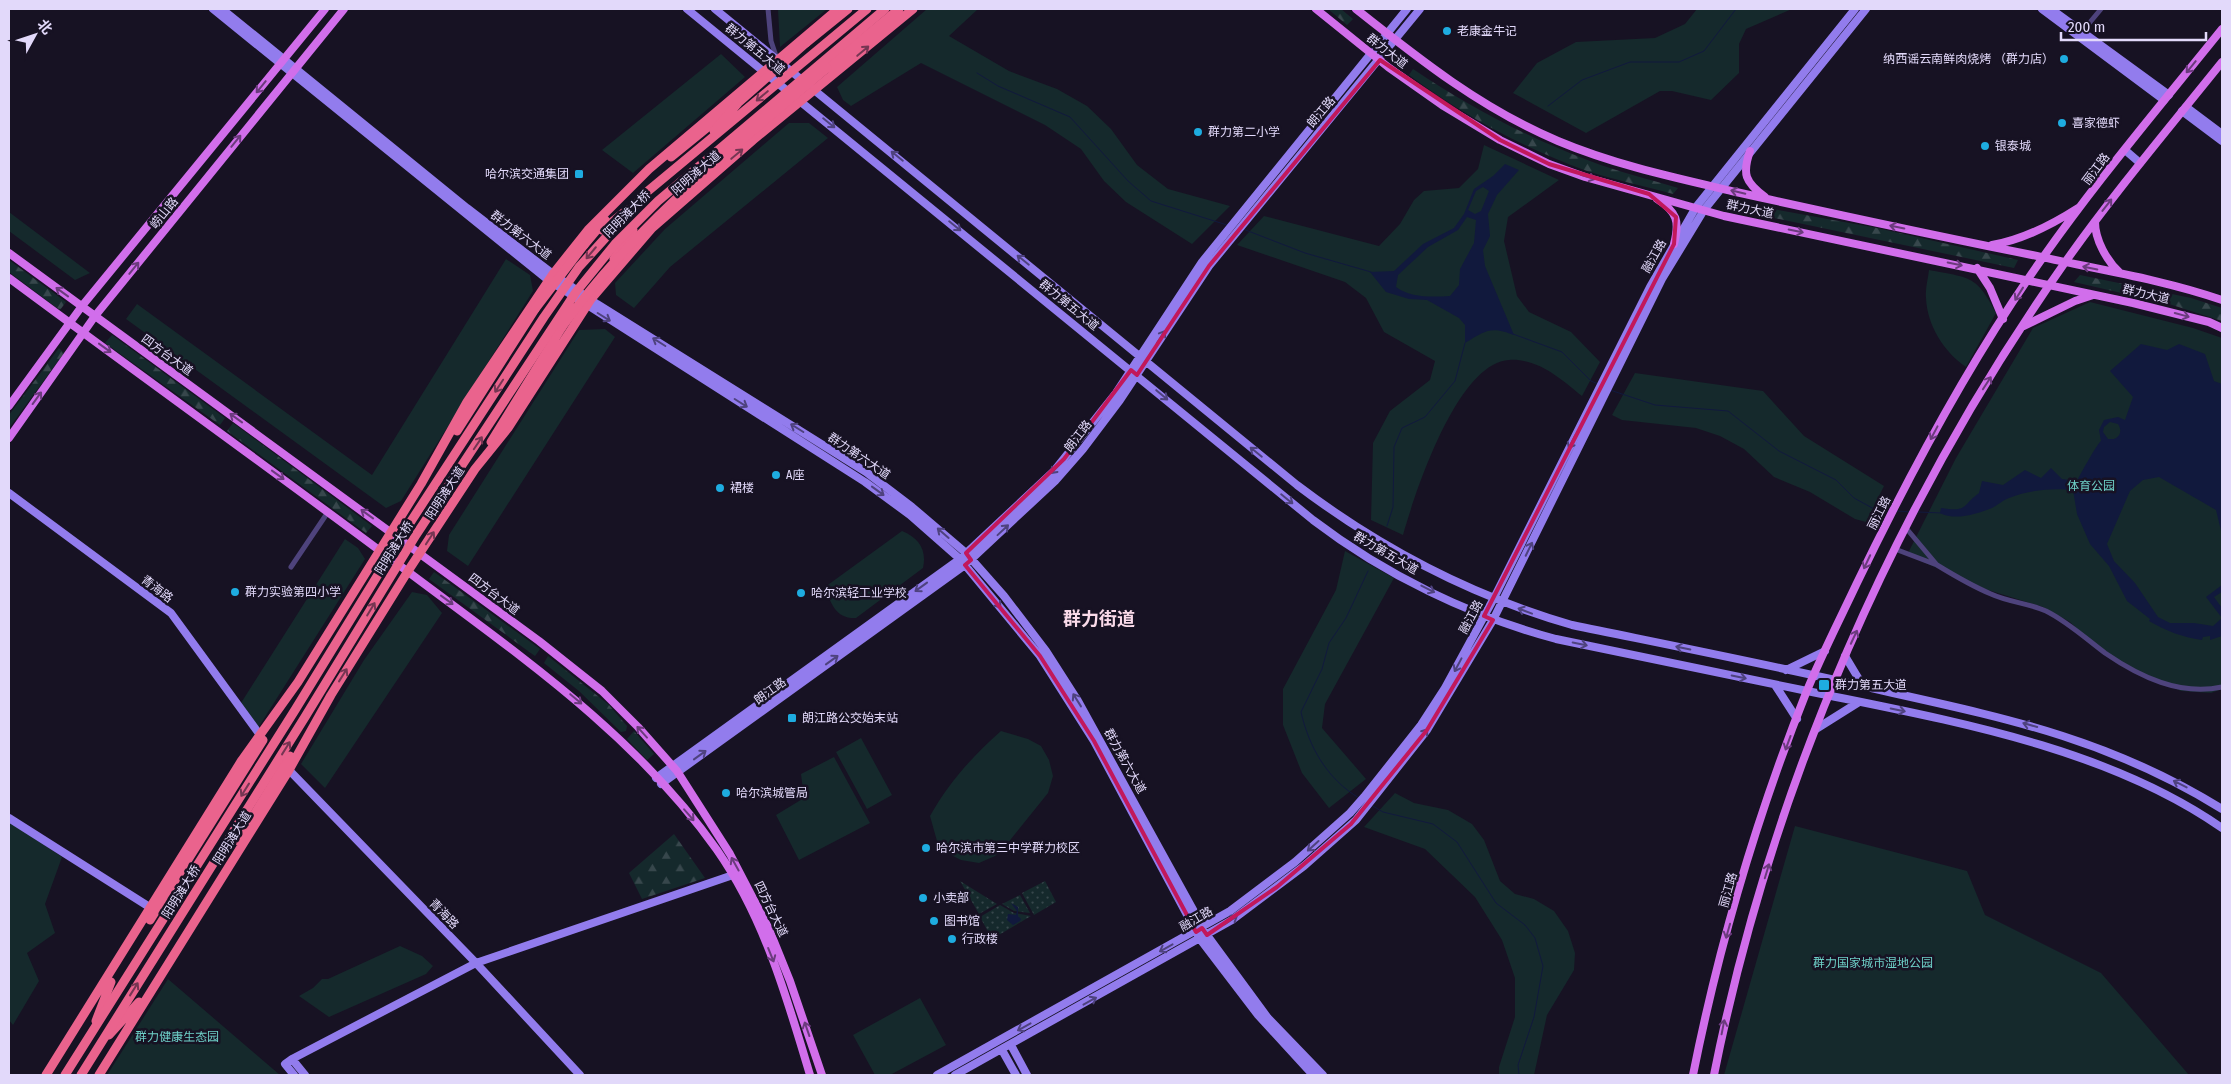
<svg xmlns="http://www.w3.org/2000/svg" width="2231" height="1084" viewBox="0 0 2231 1084" font-family="'Fira Sans Condensed','Noto Sans SC',sans-serif">
<defs>
<pattern id="grass-dots" width="8" height="8" patternUnits="userSpaceOnUse" patternTransform="scale(1.25)"><rect width="8" height="8" fill="#15292c"/><path d="M2 2h.1M6 6h.1" fill="none" stroke="#37474c" stroke-width="1.8" stroke-linecap="round"/></pattern>
<pattern id="forest-firs" width="22" height="20" patternUnits="userSpaceOnUse" patternTransform="scale(1.25)"><rect width="22" height="20" fill="#15292c"/><path d="M5 1l3.5 6h-7zM16 11l3.5 6h-7z" fill="#37474c"/></pattern>
</defs>
<rect width="100%" height="100%" fill="#171223"/>
<path fill="url(#grass-dots)" d="M960,881L997,904L979,914Z
M1045,881L1056,902L1034,915L1022,893Z
M1020,895L1030,913L1014,911L1002,904Z
M1000,905L1014,913L1031,916L992,939L980,917Z"/>
<path fill="url(#forest-firs)" d="M1328,9H1341L1353,19L1347,25Z
M1413,69C1468,106 1528,138 1590,161C1618,172 1649,179 1678,188L1673,194C1644,186 1615,180 1587,171C1523,148 1463,115 1409,75Z
M1745,204L1877,228L2018,260L2014,268L1736,210Z
M9,260L66,302L60,310L9,272Z
M2080,275L2191,298L2222,308V321L2169,304L2074,282Z
M112,335L225,418L220,425L105,343Z
M59,348L64,353L9,428V415Z
M233,423L372,526L366,533L227,431Z
M434,572L540,649L535,656L429,579Z
M548,656L609,705L627,726L626,731L621,732L579,691L544,663Z
M634,731L654,754L647,760L627,739Z
M674,834L705,878L642,899L629,873Z"/>
<path fill="#15292c" d="M778,9H827L780,47Z
M927,9H978L949,36L1009,71L1057,89L1087,106L1111,129L1137,165L1168,189L1230,206L1192,244L1126,202L1104,181L1081,149L1045,125L921,63L851,106L843,100L837,87Z
M1697,9H1792L1746,29L1739,44V73L1711,100L1672,91H1660L1586,133L1513,93L1537,63L1576,42L1655,38L1685,24Z
M721,54L745,77L633,173L602,150Z
M789,123H809L828,138L670,267L634,308L616,295L615,283L665,229Z
M1484,145L1559,180L1508,217L1504,241L1517,296L1529,312L1571,332L1600,362L1582,396C1561,379 1538,358 1509,360C1457,363 1415,493 1403,535L1371,520L1373,443L1390,411L1430,380L1435,361L1384,332L1366,298L1345,282L1237,245L1264,216L1379,246L1400,224L1414,200L1424,191L1459,188L1478,169Z
M9,212L90,273L75,280L9,231Z
M506,259L530,275L533,291L401,501L386,508L126,319L137,304L372,475Z
M1929,270C1969,278 1976,274 1996,313L1966,367C1944,352 1927,325 1926,298C1925,289 1928,279 1929,270Z
M2090,302L2193,328L2222,338V689L2211,693L2181,691L2142,674L2101,652L2070,622L2043,607L1988,590L1907,555L1956,458L2033,328Z
M605,329L615,337L468,566L447,551L449,535L579,330Z
M1635,373L1763,391L1804,436L1884,486L1866,522L1855,519L1810,492L1774,477L1744,449L1720,436L1696,428L1622,420L1612,415Z
M902,531C919,538 927,550 923,568L856,618C836,619 831,604 825,587Z
M345,539L358,548L365,559L258,728L241,703Z
M1345,551L1394,578L1325,704L1322,728L1366,779L1329,808L1302,773L1283,725V689L1336,590Z
M412,592L427,595L442,613L325,788L301,764L364,660Z
M1001,731L1028,739L1041,746L1049,760L1053,776L1048,793L1007,844L995,856L979,863L961,860L947,853L937,841L930,816C950,781 971,758 1001,731Z
M861,738L892,795L867,809L836,752Z
M834,757L870,823L799,860L776,815L804,798L801,774Z
M1395,793L1414,803L1448,810L1472,824L1484,840L1500,881L1515,894L1534,899L1554,911L1568,931L1575,953L1574,970L1547,1015L1534,1075H1499V1067L1515,1017V978L1502,940L1475,897L1425,849L1364,827Z
M9,821L62,857L45,904L55,933L27,953L39,981L13,1025L9,1020Z
M1795,826L1967,871L1985,915L2101,973L2189,1075H1724Z
M400,946L422,956L433,966L426,974L329,1017L299,996L313,988L322,979H328Z
M168,979L280,1075H107Z
M920,998L946,1045L890,1075H875L853,1035Z"/>
<path fill="#11193d" fill-rule="evenodd" d="M1505,164L1519,170L1497,195L1488,214L1490,236L1483,250L1485,266L1514,335C1491,326 1486,330 1465,343V325L1459,318L1427,300L1409,299L1386,292L1370,272L1394,271L1423,244L1454,228L1464,214L1474,189L1493,176ZM1483,187L1489,191L1481,211L1475,214L1468,210L1476,191ZM1467,217L1476,220L1474,243L1460,269L1459,285L1450,296C1431,297 1411,298 1396,287L1398,275L1428,247L1458,230Z
M2141,344L2167,350L2179,344L2205,354L2214,381L2222,384V535L2216,510L2159,477L2143,480L2130,491L2107,544L2114,561L2135,583L2158,617L2170,623H2194L2213,626L2222,618V636L2210,640V636L2203,637L2202,640C2182,637 2166,631 2149,621L2150,619L2127,601L2109,566L2090,544L2077,514L2073,490C2054,488 2027,490 2009,498C2003,500 1998,505 1992,508C1977,514 1955,521 1940,513L1941,508C1969,512 1961,506 1979,493L1982,481L2003,485L2025,470L2041,478L2051,468L2062,479L2077,481C2081,473 2097,444 2101,441L2099,430L2104,420L2118,417L2125,420L2133,397L2110,371ZM2110,422L2118,424C2122,430 2121,436 2114,439H2108L2103,432L2104,427Z
M2222,585V592L2214,597L2222,608V618L2206,597Z
M1011,903L1018,907V916L1021,919L1020,921L1013,925L1007,920L1008,914L1016,915L1017,911Z"/>
<g fill="none" stroke-linecap="round" stroke-linejoin="round">
<path stroke="#11193d" stroke-width="1" d="M977,73L998,86L1070,117L1128,181L1151,201L1227,225
M1548,106L1582,80L1630,62H1679L1704,51L1736,9
M1243,229L1305,253L1371,272
M1513,334L1562,352L1591,381L1598,384
M1610,390L1655,405L1728,411L1779,451L1836,480L1854,498L1876,510L1889,511
M1896,511L1912,512
M1918,512L1942,513
M1387,526L1393,507L1394,447L1402,428L1425,417L1455,381L1465,343
M1359,798C1327,779 1309,747 1301,712L1322,669L1329,643L1346,618L1368,571
M1371,805L1383,812L1433,824L1457,842L1496,903L1525,925L1535,938L1543,966L1534,1017L1518,1065L1519,1075"/>
<path stroke="#4e437c" stroke-width="5" d="M768,9L771,41L777,59
M2081,33L2101,9
M1895,549L1937,565L1906,528
M1937,565C1955,576 1972,586 1991,594C2008,602 2028,603 2046,611C2068,622 2085,638 2105,653C2140,677 2180,696 2222,687
M291,567L328,512"/>
<path stroke="#927ced" stroke-width="8" d="M213,9L548,280L865,482L910,515L960,559L1040,656L1094,741L1200,939L1258,1015L1313,1075
M222,9L467,208L553,274L597,304L866,472L912,507L966,553L1004,596L1046,651L1078,701L1207,935L1268,1018L1323,1075
M687,9L1313,520C1385,575 1470,616 1556,639C1642,657 1727,675 1812,692C1948,720 2106,747 2222,828
M715,9L1297,485C1380,548 1472,596 1572,625C1679,647 1786,668 1893,693C2015,720 2114,742 2222,809
M2042,9L2164,100
M2051,9L2169,95
M2186,107L2222,134
M2182,111L2222,141
M2125,150L2140,163
M9,493L171,613L260,735
M1845,656L1863,686
M1786,670L1825,651
M1775,685L1797,719
M1816,729L1859,702
M289,770L476,963L580,1075
M656,778L960,559L1054,471L1116,393L1202,262L1407,9
M661,784L965,565L1055,481L1083,449L1120,400L1209,266L1420,9
M9,818L151,908
M1011,1045L1027,1075
M1002,1050L1016,1075
M292,1059L305,1075
M294,1075L285,1064L292,1059L476,963L733,875
M937,1075L1230,911L1295,862L1350,813L1364,797L1421,725L1445,688L1494,598L1650,287L1696,207L1855,9
M955,1075L1232,920L1304,866L1356,820L1427,730L1493,620L1662,279L1704,210L1866,9"/>
<path stroke="#d16eeb" stroke-width="8" d="M1316,9L1388,67L1442,105L1500,140L1549,164L1585,177L1724,216L2133,303L2209,322L2222,328
M1356,9C1419,59 1482,109 1558,141C1615,165 1676,178 1736,192C1835,214 1933,235 2032,255C2095,269 2161,279 2222,300
M1750,151C1742,174 1745,182 1765,197
M1657,199C1677,212 1680,221 1674,244
M2095,222C2095,240 2107,261 2120,273
M1992,245C2022,240 2053,224 2078,208
M9,253L539,641L602,691L638,727L677,771L730,854L769,929L790,981L822,1075
M1977,268L1990,288L2003,319
M9,278C141,376 275,472 407,571C519,655 635,734 717,850C764,917 787,998 810,1075
M2024,326L2075,301L2093,295
M9,406L82,306L325,9
M9,438L95,316L344,9
M1693,1075C1719,945 1757,816 1806,693C1821,656 1839,621 1856,585C1907,479 1962,375 2028,279C2087,192 2156,111 2222,29
M1714,1075C1772,784 1895,504 2066,261C2115,192 2169,128 2222,62"/>
<path stroke="#ea638d" stroke-width="9" d="M806,43L848,9
M827,68L899,9
M671,157L730,109
M602,230L627,210
M584,245L605,220
M614,259L633,230
M457,431L535,309
M491,442L562,327
M238,841L290,756
M150,920L263,740
M96,1021L111,982
M109,1035L139,1002
M46,1075L242,760L298,682L421,484L467,402L553,274L588,230L649,169L838,9
M99,1075L289,770L331,695L408,571L475,469L508,428L591,299L652,228L753,140L913,9"/>
<path stroke="#ea638d" stroke-width="9" d="M714,131L738,103L806,43
M535,309L584,245
M562,327C635,225 732,148 827,68
M65,1075L295,710L406,529L544,317L579,267L648,191L867,9
M81,1075L305,717L416,535L576,292L615,244L658,201L885,9"/>
</g>
<defs><path id="oneway-shaft" d="M-6 0H5M1.5-3L5.5 0L1.5 3" fill="none" stroke-width="1.6" stroke-linecap="round" stroke-linejoin="round" transform="scale(1.25)"/></defs>
<g stroke="#763653">
<use href="#oneway-shaft" transform="translate(863 51) rotate(-40)"/>
<use href="#oneway-shaft" transform="translate(762 96) rotate(140)"/>
<use href="#oneway-shaft" transform="translate(737 154) rotate(-40)"/>
<use href="#oneway-shaft" transform="translate(591 253) rotate(130)"/>
<use href="#oneway-shaft" transform="translate(499 386) rotate(123)"/>
<use href="#oneway-shaft" transform="translate(478 443) rotate(-56)"/>
<use href="#oneway-shaft" transform="translate(430 538) rotate(-57)"/>
<use href="#oneway-shaft" transform="translate(371 609) rotate(-59)"/>
<use href="#oneway-shaft" transform="translate(343 675) rotate(-58)"/>
<use href="#oneway-shaft" transform="translate(286 748) rotate(-58)"/>
<use href="#oneway-shaft" transform="translate(245 790) rotate(122)"/>
<use href="#oneway-shaft" transform="translate(134 989) rotate(-58)"/>
</g>
<g stroke="#6b3b7d">
<use href="#oneway-shaft" transform="translate(2191 67) rotate(129)"/>
<use href="#oneway-shaft" transform="translate(261 87) rotate(129)"/>
<use href="#oneway-shaft" transform="translate(236 141) rotate(-51)"/>
<use href="#oneway-shaft" transform="translate(1588 177) rotate(17)"/>
<use href="#oneway-shaft" transform="translate(1738 192) rotate(-167)"/>
<use href="#oneway-shaft" transform="translate(2107 205) rotate(-52)"/>
<use href="#oneway-shaft" transform="translate(1897 227) rotate(-168)"/>
<use href="#oneway-shaft" transform="translate(1796 231) rotate(12)"/>
<use href="#oneway-shaft" transform="translate(1955 264) rotate(12)"/>
<use href="#oneway-shaft" transform="translate(134 268) rotate(-51)"/>
<use href="#oneway-shaft" transform="translate(2090 268) rotate(-168)"/>
<use href="#oneway-shaft" transform="translate(62 292) rotate(-144)"/>
<use href="#oneway-shaft" transform="translate(2019 294) rotate(122)"/>
<use href="#oneway-shaft" transform="translate(2182 315) rotate(15)"/>
<use href="#oneway-shaft" transform="translate(105 348) rotate(36)"/>
<use href="#oneway-shaft" transform="translate(1987 383) rotate(-57)"/>
<use href="#oneway-shaft" transform="translate(37 398) rotate(-54)"/>
<use href="#oneway-shaft" transform="translate(236 418) rotate(-144)"/>
<use href="#oneway-shaft" transform="translate(1934 433) rotate(118)"/>
<use href="#oneway-shaft" transform="translate(278 475) rotate(36)"/>
<use href="#oneway-shaft" transform="translate(367 514) rotate(-144)"/>
<use href="#oneway-shaft" transform="translate(1867 562) rotate(115)"/>
<use href="#oneway-shaft" transform="translate(447 600) rotate(36)"/>
<use href="#oneway-shaft" transform="translate(1854 637) rotate(-65)"/>
<use href="#oneway-shaft" transform="translate(576 699) rotate(40)"/>
<use href="#oneway-shaft" transform="translate(642 732) rotate(-132)"/>
<use href="#oneway-shaft" transform="translate(1788 743) rotate(110)"/>
<use href="#oneway-shaft" transform="translate(689 815) rotate(49)"/>
<use href="#oneway-shaft" transform="translate(735 864) rotate(-119)"/>
<use href="#oneway-shaft" transform="translate(1767 871) rotate(-73)"/>
<use href="#oneway-shaft" transform="translate(1728 931) rotate(106)"/>
<use href="#oneway-shaft" transform="translate(771 955) rotate(68)"/>
<use href="#oneway-shaft" transform="translate(1723 1027) rotate(-79)"/>
<use href="#oneway-shaft" transform="translate(807 1029) rotate(-109)"/>
</g>
<g stroke="#4e427e">
<use href="#oneway-shaft" transform="translate(829 123) rotate(39)"/>
<use href="#oneway-shaft" transform="translate(897 156) rotate(-141)"/>
<use href="#oneway-shaft" transform="translate(955 226) rotate(39)"/>
<use href="#oneway-shaft" transform="translate(1023 260) rotate(-141)"/>
<use href="#oneway-shaft" transform="translate(604 317) rotate(32)"/>
<use href="#oneway-shaft" transform="translate(1161 337) rotate(-57)"/>
<use href="#oneway-shaft" transform="translate(659 342) rotate(-148)"/>
<use href="#oneway-shaft" transform="translate(1162 395) rotate(40)"/>
<use href="#oneway-shaft" transform="translate(741 403) rotate(32)"/>
<use href="#oneway-shaft" transform="translate(797 428) rotate(-148)"/>
<use href="#oneway-shaft" transform="translate(1572 442) rotate(117)"/>
<use href="#oneway-shaft" transform="translate(1256 452) rotate(-141)"/>
<use href="#oneway-shaft" transform="translate(1056 468) rotate(133)"/>
<use href="#oneway-shaft" transform="translate(878 491) rotate(36)"/>
<use href="#oneway-shaft" transform="translate(1287 499) rotate(39)"/>
<use href="#oneway-shaft" transform="translate(1003 530) rotate(-43)"/>
<use href="#oneway-shaft" transform="translate(943 533) rotate(-139)"/>
<use href="#oneway-shaft" transform="translate(1529 549) rotate(-64)"/>
<use href="#oneway-shaft" transform="translate(921 587) rotate(144)"/>
<use href="#oneway-shaft" transform="translate(1428 589) rotate(27)"/>
<use href="#oneway-shaft" transform="translate(996 602) rotate(51)"/>
<use href="#oneway-shaft" transform="translate(1525 611) rotate(-159)"/>
<use href="#oneway-shaft" transform="translate(1580 644) rotate(12)"/>
<use href="#oneway-shaft" transform="translate(1683 648) rotate(-168)"/>
<use href="#oneway-shaft" transform="translate(832 660) rotate(-36)"/>
<use href="#oneway-shaft" transform="translate(1458 665) rotate(118)"/>
<use href="#oneway-shaft" transform="translate(1739 677) rotate(12)"/>
<use href="#oneway-shaft" transform="translate(1077 700) rotate(-122)"/>
<use href="#oneway-shaft" transform="translate(1898 710) rotate(12)"/>
<use href="#oneway-shaft" transform="translate(2030 725) rotate(-164)"/>
<use href="#oneway-shaft" transform="translate(1423 735) rotate(-53)"/>
<use href="#oneway-shaft" transform="translate(700 755) rotate(-36)"/>
<use href="#oneway-shaft" transform="translate(2180 784) rotate(-153)"/>
<use href="#oneway-shaft" transform="translate(1313 846) rotate(138)"/>
<use href="#oneway-shaft" transform="translate(1231 920) rotate(-33)"/>
<use href="#oneway-shaft" transform="translate(1166 948) rotate(151)"/>
<use href="#oneway-shaft" transform="translate(1090 1001) rotate(-29)"/>
<use href="#oneway-shaft" transform="translate(1024 1027) rotate(151)"/>
</g>
<path fill="none" stroke="#c2185b" stroke-width="4" stroke-linejoin="round" d="M1380,60L1500,140L1549,164L1649,194L1676,217L1674,244L1484,616L1493,620L1427,730L1351,824L1277,887L1207,935L1202,928L1196,932L1094,741L1040,656L965,565L971,560L966,553L1064,459L1131,370L1137,375L1209,266Z"/>
<g fill="#1eace0" stroke="#171223" stroke-width="2">
<circle cx="1447" cy="31" r="5"/>
<circle cx="2064" cy="59" r="5"/>
<circle cx="2062" cy="123" r="5"/>
<circle cx="1198" cy="132" r="5"/>
<circle cx="1985" cy="146" r="5"/>
<rect x="574" y="169" width="10" height="10" rx="2.5"/>
<circle cx="776" cy="475" r="5"/>
<circle cx="720" cy="488" r="5"/>
<circle cx="235" cy="592" r="5"/>
<circle cx="801" cy="593" r="5"/>
<rect x="1818" y="679" width="12" height="12" rx="2.5"/>
<rect x="787" y="713" width="10" height="10" rx="2.5"/>
<circle cx="726" cy="793" r="5"/>
<circle cx="926" cy="848" r="5"/>
<circle cx="923" cy="898" r="5"/>
<circle cx="934" cy="921" r="5"/>
<circle cx="952" cy="939" r="5"/>
</g>
<g text-anchor="middle" dominant-baseline="central" stroke-width="5" stroke-linejoin="round" paint-order="stroke">
<g font-size="12" fill="#e2d9fa" stroke="#171223" text-anchor="start">
<text x="1457" y="31">老康金牛记</text>
<text x="2054" y="59" text-anchor="end">纳西谣云南鲜肉烧烤 （群力店）</text>
<text x="2072" y="123">喜家德虾</text>
<text x="1208" y="132">群力第二小学</text>
<text x="1995" y="146">银泰城</text>
<text x="569" y="174" text-anchor="end">哈尔滨交通集团</text>
<text x="786" y="475">A座</text>
<text x="730" y="488">裙楼</text>
<text x="245" y="592">群力实验第四小学</text>
<text x="811" y="593">哈尔滨轻工业学校</text>
<text x="1835" y="685">群力第五大道</text>
<text x="802" y="718">朗江路公交始末站</text>
<text x="736" y="793">哈尔滨城管局</text>
<text x="936" y="848">哈尔滨市第三中学群力校区</text>
<text x="933" y="898">小卖部</text>
<text x="944" y="921">图书馆</text>
<text x="962" y="939">行政楼</text>
</g>
<g font-size="12" fill="#e2d9fa" stroke="#171223">
<text transform="translate(755 49) rotate(39)">群力第五大道</text>
<text transform="translate(1387 51) rotate(38)">群力大道</text>
<text transform="translate(1321 112) rotate(-50)">朗江路</text>
<text transform="translate(2096 169) rotate(-53)">丽江路</text>
<text transform="translate(696 173) rotate(-41)">阳明滩大道</text>
<text transform="translate(1750 209) rotate(12)">群力大道</text>
<text transform="translate(164 213) rotate(-51)">崂山路</text>
<text transform="translate(627 214) rotate(-45)">阳明滩大桥</text>
<text transform="translate(521 235) rotate(37)">群力第六大道</text>
<text transform="translate(1654 256) rotate(-61)">融江路</text>
<text transform="translate(2146 294) rotate(13)">群力大道</text>
<text transform="translate(1069 305) rotate(39)">群力第五大道</text>
<text transform="translate(167 355) rotate(36)">四方台大道</text>
<text transform="translate(1078 436) rotate(-52)">朗江路</text>
<text transform="translate(859 456) rotate(34)">群力第六大道</text>
<text transform="translate(445 493) rotate(-57)">阳明滩大道</text>
<text transform="translate(1879 513) rotate(-63)">丽江路</text>
<text transform="translate(394 548) rotate(-58)">阳明滩大桥</text>
<text transform="translate(1386 553) rotate(30)">群力第五大道</text>
<text transform="translate(157 589) rotate(37)">青海路</text>
<text transform="translate(494 594) rotate(37)">四方台大道</text>
<text transform="translate(1471 617) rotate(-62)">融江路</text>
<text transform="translate(770 691) rotate(-36)">朗江路</text>
<text transform="translate(1125 761) rotate(61)">群力第六大道</text>
<text transform="translate(232 838) rotate(-58)">阳明滩大道</text>
<text transform="translate(1728 890) rotate(-74)">丽江路</text>
<text transform="translate(181 892) rotate(-58)">阳明滩大桥</text>
<text transform="translate(771 909) rotate(64)">四方台大道</text>
<text transform="translate(444 914) rotate(46)">青海路</text>
<text transform="translate(1196 919) rotate(-30)">融江路</text>
</g>
<g font-size="12" fill="#6ed0c8" stroke="#171223">
<text x="2091" y="486">体育公园</text>
<text x="1873" y="963">群力国家城市湿地公园</text>
<text x="177" y="1037">群力健康生态园</text>
</g>
<g font-size="18" font-weight="bold" fill="#fadae9" stroke="#171223">
<text x="1099" y="619">群力街道</text>
</g>
</g>
<rect width="2231" height="1084" fill="none" stroke="#e2d9fa" stroke-width="20"/>
<g transform="translate(35 35) rotate(50)" stroke="#171223" stroke-width="4" paint-order="stroke">
<path d="M0-4L9 19L0 12L-9 19Z" fill="#e2d9fa"/>
<text y="-8" font-size="14" font-weight="bold" text-anchor="middle" fill="#e2d9fa">北</text>
</g>
<path d="M2061 32v8h145v-8" fill="none" stroke="#e2d9fa" stroke-width="2.5"/>
<text x="2068" y="32" font-size="15" fill="#e2d9fa" stroke="#171223" stroke-width="4" paint-order="stroke">200 m</text>
</svg>
